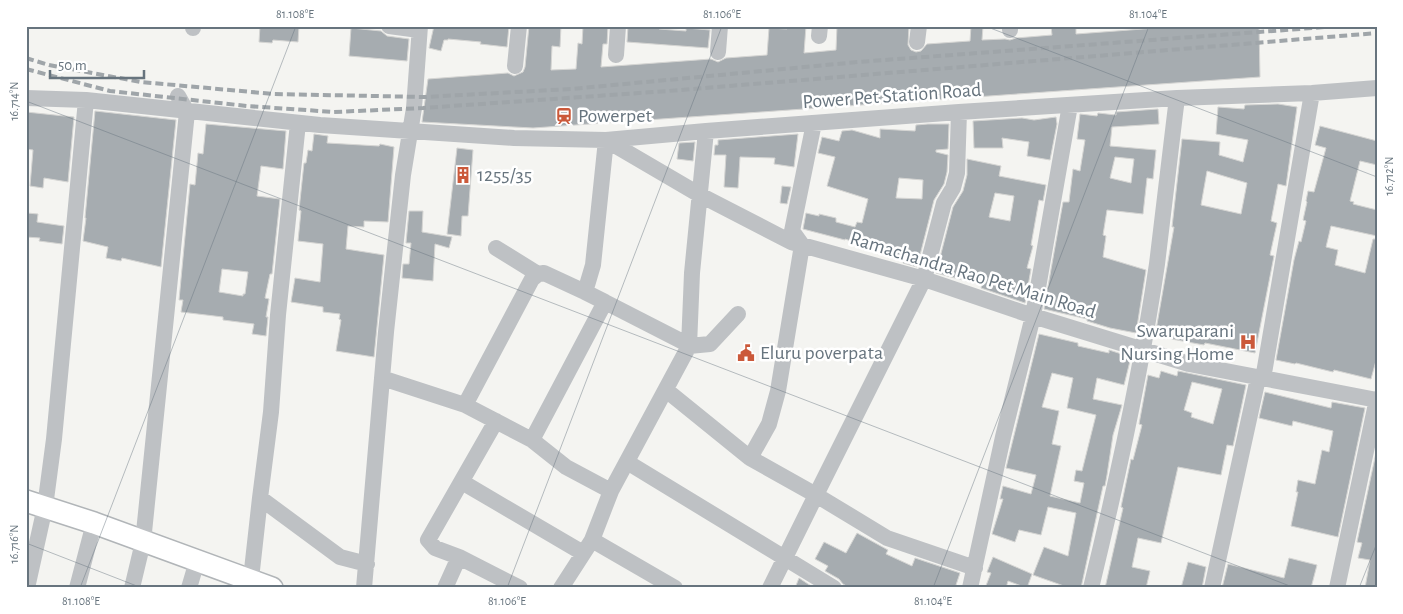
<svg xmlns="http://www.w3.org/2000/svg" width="1403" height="614" viewBox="0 0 1403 614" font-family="'Alegreya Sans',sans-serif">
<rect width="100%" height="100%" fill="#f4f4f1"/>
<path fill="#a6acb0" stroke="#d5d5d3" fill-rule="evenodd" d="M260,26H299L298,42L273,40L272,43L259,42Z
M434,26H509L507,47L480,44L481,42L448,39V40H444L441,51L429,48Z
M529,26H561L560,47L552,46L551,70L576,69L578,43L582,44L583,26H608L607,44H603L601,67L711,59L718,62L726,58L767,55L769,28L787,29V26H806L804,53L836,50L837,26H909L908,45L911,50L916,52L921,51L927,44L970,41L971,26H983L982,40L1005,39L1010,40L1016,38L1052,35L1051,26H1076V34L1183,26H1259L1260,77L533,128L422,122L428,79L508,73L514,76L523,72L525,67Z
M628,26H659V29L686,31V28L710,30L708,48L627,42Z
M351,28L381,31L387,36L409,39L407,61L349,56Z
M1278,104L1297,107L1286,186L1278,184L1271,221L1277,223L1270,255L1274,256L1255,353L1205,343L1204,345L1155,336L1174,227H1172L1182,139L1220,142L1219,155L1243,162L1248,140L1216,134L1218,107L1244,109L1245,105ZM1207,171L1247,183L1241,214L1201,205Z
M1158,109L1159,124L1112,127L1110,146L1156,150L1153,179L1147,178L1143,214L1107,210L1103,235L1106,236L1103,257L1146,270L1136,333L1110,328L1087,321V319L1044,309L1063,202H1069L1073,169L1080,171L1085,140L1077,139L1080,114L1097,116L1098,113L1116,115V112ZM1115,157L1134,159L1131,183L1110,178Z
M95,111L176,120L161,267L122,258L121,261L106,258L108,247L83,241L86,218H85Z
M26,112L74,117L68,182L44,178L43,188L30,186L33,150L26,149Z
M1056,117L1057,124L1050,160L1027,156L1029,142L1002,138L1003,148H974L973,121L1022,118L1034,120Z
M206,124L286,131L283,169L261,166L257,196L280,199L272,274H270L265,298L269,299L266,317H268L266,336L252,334L254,324L223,320V317L181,312L183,300H179L190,184L195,185L198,153L203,154ZM222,269L248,272L245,294H243V296L219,292Z
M928,124H949L948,149L936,150V152L948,155L947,172L944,184L934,200L917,267L903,263L904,258L868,250L869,247L845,239V240L803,229L806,213L819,216V214L836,218V222L855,227L857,222L862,223L868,199L827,186L835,157L818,153L822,137L839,141L842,131L852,130L880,138V129L915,131L916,125ZM899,178L923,180L922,199L896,198Z
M1320,126L1377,141V165L1360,161L1350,201L1354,202L1353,204L1377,210V236L1331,226L1326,247L1338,250L1335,265L1365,273L1373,239H1377V357L1371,379L1334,370L1333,372L1296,363L1295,364L1276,360L1294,260L1299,241L1301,242L1306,221L1303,220L1307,202L1306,201L1308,191L1314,192L1326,148L1315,145Z
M314,134L328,136L327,143L379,146L380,144L394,147L388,222L364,221V227L348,226L346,249L384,255L374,357L336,351L341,320L339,319L340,314L323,312V307L291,302L295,278L320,282L323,244L298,241L301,211L299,210L304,163H306L308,150L312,151Z
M798,134L794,167L774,164L775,158L740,157L738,188L724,187L726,155H714L715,145H718V140Z
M695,142L693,161L677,159L679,143Z
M457,148L473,150L468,216H462L461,236L447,234Z
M967,159L1001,166L999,176L1046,185L1043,201L1039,200L1031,245L1033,246L1027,268L1031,269L1025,303L981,288L982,285L936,273L953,207L963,191L967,175ZM995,193L1014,196L1010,221L989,217Z
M782,186L791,187L787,204L780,203Z
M409,211H423L422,232L452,237L449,248L435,244L433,281L402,278L403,264H409L411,243H406Z
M27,213L38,214L37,222L64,226L62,244L39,241L40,238L26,237Z
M1039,334L1078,343V346L1109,353V350L1131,357L1124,385L1097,378L1093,399L1122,405L1113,435L1107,475L1105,486H1103L1081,588H1064V586L1033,575L1044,547L1068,556L1076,513L1048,507L1041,535L1019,530L1015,542L992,534L1003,499H1000L1003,486L1031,494L1036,475L1006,468ZM1052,373L1073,378L1067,408L1096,415L1082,471L1076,470L1074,481L1084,483L1080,503L1050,496L1061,446L1052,444L1059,411L1042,407Z
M1161,371L1177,376L1178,371L1246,385L1233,446L1227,445L1221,475L1178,467L1161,543L1138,538L1132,567L1150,571L1146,588H1105L1123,508L1121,507L1131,459L1133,460L1142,425L1139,424L1148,375L1159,378ZM1192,382L1222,389L1213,424L1191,417L1192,413L1184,410Z
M1265,392L1331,408L1332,402L1365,408L1338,537L1291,526L1298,492H1296L1298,480L1315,484L1322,450L1329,452L1333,431L1293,421L1292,426L1259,418Z
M1377,448V588H1365L1370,560L1358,558L1362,543L1357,542Z
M857,533L888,550L886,554L912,566L915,558L960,573L955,588H850L843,584L839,579L825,571L828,566L815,559L824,542L846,553Z
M993,557L1032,574L1027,588L1008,581L1006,588H985L991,573L987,572Z
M1289,558L1317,565L1311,588H1222L1228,564L1284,578Z
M1188,562L1206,567L1202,588H1181Z
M799,578L814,588H795Z"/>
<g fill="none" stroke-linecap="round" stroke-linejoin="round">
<g stroke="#b1b5b8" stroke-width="24">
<path id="major" d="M26,501L94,523L272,588"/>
</g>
<path stroke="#bec1c4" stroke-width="16" d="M389,26L419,30
M193,28V26
M1010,30V26
M819,36L820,26
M917,42L919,26
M718,52L720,26
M616,55L618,26
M515,66L519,26
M26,98L86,100L320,125L514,138L606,140L706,131L959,112L1177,98L1312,93L1377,88
M959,112L957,173L953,188L944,203L924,279L816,495L887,538L975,568
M298,123L278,315L271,412L260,498L340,557L367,564
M606,140L700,195L791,242L924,279L1033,316L1189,364L1377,400
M496,248L538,274
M605,302L689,345
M689,346L710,344L738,314
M382,378L465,405
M1263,379L1312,93
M666,390L750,458
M496,421L428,540L435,548L459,557L520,588
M532,440L465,405L532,279L538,274L544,273L585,292
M627,462L834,588
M462,482L583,553
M611,491L689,346L692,273L706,131
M592,540L675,588
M27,588L45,507L54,439L86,100
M77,588L94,523
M132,588L143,542L187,112L178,96
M189,588L197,561
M248,588L251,579L260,498
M364,588L386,332L403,175L414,108L420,26
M445,588L459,557
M561,588L592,540L611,491L566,467L532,440L605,302L585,292L593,265L606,140
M770,588L816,495L750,458L769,424L778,391L802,245L792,231L814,123
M970,588L1003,437L1033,316L1070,105
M1091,588C1117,481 1141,373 1157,264C1164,208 1170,153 1177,98
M1212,588L1258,378
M1337,588L1377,399"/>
<use href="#major" stroke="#fff" stroke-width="21"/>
<path stroke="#9fa5a9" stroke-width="4" stroke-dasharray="8 4" stroke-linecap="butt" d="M26,58L49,65L141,82L274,94L425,97L571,89L858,62L1339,26
M26,69L110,91L247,106L334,112L423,108L668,91L1377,33"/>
</g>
<path fill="none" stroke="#67747e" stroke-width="1" stroke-opacity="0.45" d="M985,26L1377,177M26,101L1295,588M26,543L142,588M80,588L296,26M507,588L722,26M933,588L1149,26M1359,588L1377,543"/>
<defs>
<g id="station-bare" transform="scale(1.35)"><path d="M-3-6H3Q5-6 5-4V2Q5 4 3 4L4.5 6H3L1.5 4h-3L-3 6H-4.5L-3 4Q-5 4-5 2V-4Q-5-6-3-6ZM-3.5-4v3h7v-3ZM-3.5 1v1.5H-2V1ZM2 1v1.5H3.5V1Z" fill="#cb593a" stroke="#fff" stroke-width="2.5" paint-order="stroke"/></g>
<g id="building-bare" transform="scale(1.35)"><path d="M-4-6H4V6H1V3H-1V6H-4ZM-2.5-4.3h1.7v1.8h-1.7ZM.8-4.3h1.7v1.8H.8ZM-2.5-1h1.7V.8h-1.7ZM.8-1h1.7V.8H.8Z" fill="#cb593a" stroke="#fff" stroke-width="2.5" paint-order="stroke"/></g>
<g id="hospital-bare" transform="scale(1.35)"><path d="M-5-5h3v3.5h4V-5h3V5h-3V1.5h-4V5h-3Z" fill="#cb593a" stroke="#fff" stroke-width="2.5" paint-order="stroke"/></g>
<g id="civic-bare" transform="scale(1.35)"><path d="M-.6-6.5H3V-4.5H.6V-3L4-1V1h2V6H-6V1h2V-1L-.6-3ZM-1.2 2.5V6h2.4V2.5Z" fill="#cb593a" stroke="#fff" stroke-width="2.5" paint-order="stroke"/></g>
</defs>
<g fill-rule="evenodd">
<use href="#station-bare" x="564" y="116"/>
<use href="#building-bare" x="463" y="175"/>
<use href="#hospital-bare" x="1248" y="342"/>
<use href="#civic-bare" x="746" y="353"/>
</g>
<g text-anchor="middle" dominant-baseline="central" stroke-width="5" stroke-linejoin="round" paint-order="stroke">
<g font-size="20" fill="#67747e" stroke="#fff">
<text transform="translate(892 96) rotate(-4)">Power Pet Station Road</text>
<text transform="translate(973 275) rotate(17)">Ramachandra Rao Pet Main Road</text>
</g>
<g font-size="20" fill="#67747e" stroke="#fff" text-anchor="start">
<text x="578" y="116">Powerpet</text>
<text x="477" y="175">1255/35</text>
<text x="1234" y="331" text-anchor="end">Swaruparani<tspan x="1234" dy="23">Nursing Home</tspan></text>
<text x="760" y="353">Eluru poverpata</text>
</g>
</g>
<rect width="1403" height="614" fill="none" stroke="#ffffff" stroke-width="55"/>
<path d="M50 70v8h94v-8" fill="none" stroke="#67747e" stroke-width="2.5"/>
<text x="58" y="70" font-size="15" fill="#67747e" stroke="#ffffff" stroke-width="4" paint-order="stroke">50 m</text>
<rect x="28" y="28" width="1348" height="558" fill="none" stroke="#67747e" stroke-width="2"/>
<g font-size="12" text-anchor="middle" fill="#67747e">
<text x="295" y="18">81.108°E</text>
<text x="722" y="18">81.106°E</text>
<text x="1148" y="18">81.104°E</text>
<text transform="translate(14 101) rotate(-90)" y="4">16.714°N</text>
<text transform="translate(1389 176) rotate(-90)" y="4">16.712°N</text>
<text transform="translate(14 544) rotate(-90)" y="4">16.716°N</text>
<text x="81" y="605">81.108°E</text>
<text x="507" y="605">81.106°E</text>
<text x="933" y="605">81.104°E</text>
</g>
</svg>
